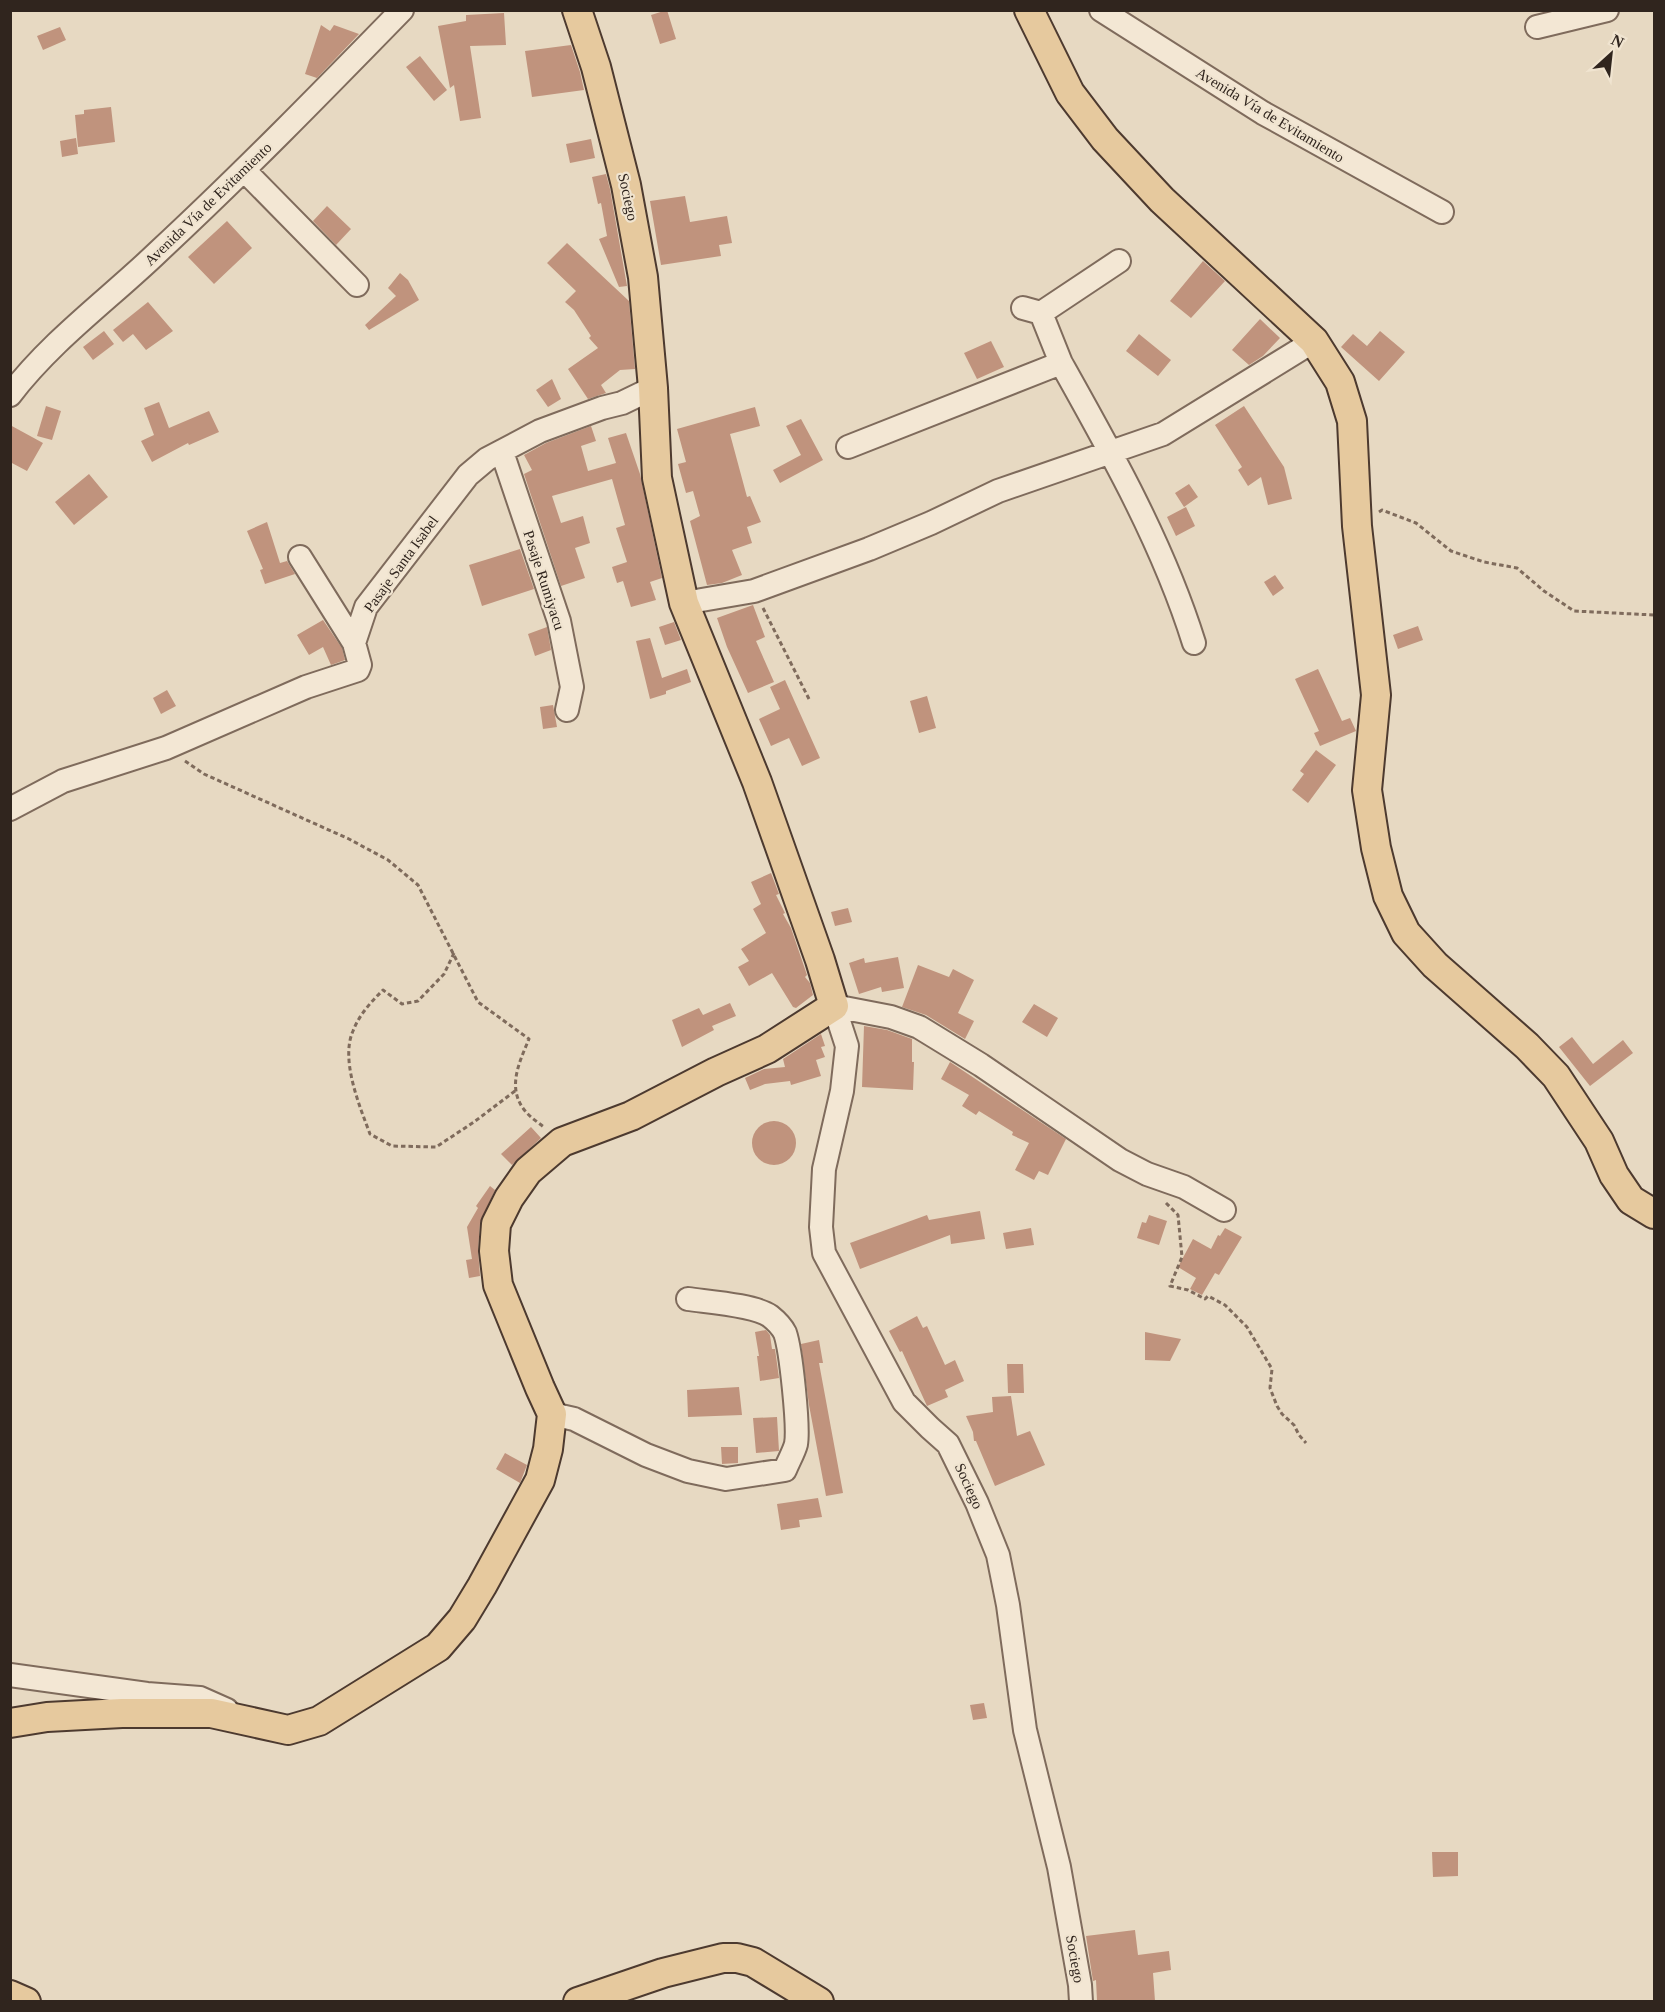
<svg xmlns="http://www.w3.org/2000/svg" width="1665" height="2012" viewBox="0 0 1665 2012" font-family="Georgia,serif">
<rect width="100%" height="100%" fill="#e7d9c2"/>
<path fill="#c0937d" d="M667,10L676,39L660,44L651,15Z
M504,13L506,45L470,46L481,118L460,121L454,85L450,88L438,26L466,21V15Z
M321,25L330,31L334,25L359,34L317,78L305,74Z
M60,27L66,40L43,50L37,36Z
M571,45L580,72L584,90L532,97L525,51Z
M420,56L447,90L434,101L406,67Z
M111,107L115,142L78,147L75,115L84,114V110Z
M76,138L78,154L62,157L60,141Z
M591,139L595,158L570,163L566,144Z
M606,174L610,189L627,286L619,287L599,239L607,236L601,203L598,204L592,177Z
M685,196L690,222L727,216L732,243L719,245L721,256L661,265L650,201Z
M327,206L351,229L336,245L313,221Z
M227,221L252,248L214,284L188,257Z
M567,243L629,301L635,369L620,370L601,385L606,393L588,399L568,369L598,348L589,338L591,336L574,310L565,302L576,291L547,263Z
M1203,261L1225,281L1191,318L1170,301Z
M400,273L408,280L419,300L369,330L365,325L396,296L388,288Z
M148,302L173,331L146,350L133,334L123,342L113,330Z
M1260,319L1280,338L1263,356L1249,365L1232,350Z
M104,331L114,344L93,360L83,347Z
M1380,331L1405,352L1379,381L1341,347L1353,334L1367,346Z
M1139,334L1171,360L1158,376L1126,351Z
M991,341L1004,367L977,379L964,353Z
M552,379L561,399L548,407L536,390Z
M159,402L169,428L209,411L219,432L189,445L188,443L152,462L141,441L154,435L144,408Z
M46,406L61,411L52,440L37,436Z
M1244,406L1284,467L1292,499L1268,505L1261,477L1248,486L1238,470L1242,467L1215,425Z
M755,407L760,426L730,434L747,497L750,496L761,522L747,527L752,543L732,550L742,575L722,583L707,585L690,521L700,516L693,491L686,493L678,464L686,462L677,429Z
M801,419L823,460L780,483L773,470L801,455L786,426Z
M10,425L43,443L27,471L10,462Z
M591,426L596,441L581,446L588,471L616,463L608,438L626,433L640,474L662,578L650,582L656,600L631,607L623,581L617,583L612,567L627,562L616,528L625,525L612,479L552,496L561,523L583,516L590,543L575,548L585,578L561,586L524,474L532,470L524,455L546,443Z
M89,474L108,497L74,525L55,502Z
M1189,484L1198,497L1184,507L1175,493Z
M1186,507L1195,526L1176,536L1167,517Z
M267,522L280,563L287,561L295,574L265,584L260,570L263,569L247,531Z
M520,549L534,589L482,606L469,565Z
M1275,575L1284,588L1273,596L1264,582Z
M753,605L765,637L756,641L774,682L748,693L727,647L717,618Z
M323,620L342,648L345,660L331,665L323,647L309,655L297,635Z
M674,622L681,640L665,645L659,627Z
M1418,626L1423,640L1398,649L1393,635Z
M547,627L551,650L535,656L528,634Z
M650,638L662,678L687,669L691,682L666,691V694L650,699L636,641Z
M1318,669L1342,721L1350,718L1356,731L1320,746L1314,733L1319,731L1295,679Z
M785,680L820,758L802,766L789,738L771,746L759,719L780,709L770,687Z
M167,690L176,706L161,714L153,698Z
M927,696L936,728L919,733L910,701Z
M553,705L557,727L543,729L540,707Z
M1316,750L1336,765L1308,803L1292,790L1304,774L1300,771Z
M771,873L779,894L776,895L785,913L783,914L791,928L807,975L805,977L810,983L813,995L796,1008L793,1007L772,973L749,986L738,967L749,961L741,949L766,933L753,909L761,904L751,882Z
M848,908L852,922L835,926L831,912Z
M898,957L904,988L882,992L881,987L859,994L849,963L864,958L865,963Z
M918,965L949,977L953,969L974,980L958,1013L974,1021L965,1039L926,1015L902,1007Z
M730,1003L736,1016L712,1026L714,1030L682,1047L672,1020L699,1008L703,1015Z
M1034,1004L1058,1018L1047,1037L1022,1022Z
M864,1026L887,1030L912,1039V1062H914L913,1090L862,1087Z
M821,1034L825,1046L821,1047L825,1057L816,1060L821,1076L791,1085L790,1081L765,1084L750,1090L745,1078L764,1069L785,1067L783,1059Z
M1572,1037L1593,1064L1623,1040L1633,1053L1590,1086L1559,1047Z
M950,1062L1066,1139L1048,1175L1039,1171L1034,1180L1015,1170L1029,1143L1012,1135L1013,1132L979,1111L976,1115L962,1106L969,1095L941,1079Z
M752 1143a22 22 0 1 1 44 0a22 22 0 1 1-44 0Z
M531,1127L541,1138L512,1165L501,1154Z
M490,1186L495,1190L480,1223L478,1250L480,1276L469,1278L466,1260L472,1259L467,1227L478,1208L476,1206Z
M980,1211L985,1239L951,1244L950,1235L860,1269L850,1243L927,1215L929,1220Z
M1149,1215L1167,1221L1159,1245L1137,1238L1142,1222L1146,1223Z
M1031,1228L1034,1245L1006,1249L1003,1233Z
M1225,1228L1242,1237L1219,1275L1215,1273L1202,1295L1190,1289L1196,1278L1178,1267L1193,1239L1211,1249L1218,1235L1220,1236Z
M917,1316L923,1328L927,1326L945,1365L955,1360L964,1381L945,1390L948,1397L927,1406L902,1351L900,1352L889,1331Z
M766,1330L770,1335L772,1349H775L779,1378L760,1381L757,1356H759L755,1332Z
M1145,1332L1181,1339L1170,1361L1145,1360Z
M819,1340L823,1363H819L843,1493L826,1496L809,1405L801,1344Z
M1007,1364H1023L1024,1393H1008Z
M739,1387L742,1415L688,1417L687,1390Z
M1011,1396L1017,1436L1030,1431L1045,1465L995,1486L976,1441H974L973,1432L966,1416L993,1412L992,1397Z
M777,1417L779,1451L756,1453L753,1418Z
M721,1447H738V1463L722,1464Z
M505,1453L527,1465L520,1483L496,1469Z
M818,1498L822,1517L799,1520L800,1527L781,1530L777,1504Z
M984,1703L987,1718L973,1720L970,1705Z
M1432,1852H1458V1876L1433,1877Z
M1135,1930L1138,1955L1169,1951L1171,1970L1153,1973L1155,2001H1097L1096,1980L1093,1981L1086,1936Z"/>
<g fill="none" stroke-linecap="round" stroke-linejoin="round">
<g stroke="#7f6b5c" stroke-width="26">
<path id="minor" d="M1101,10L1263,113L1442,212
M1537,27L1607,10
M245,171L357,285
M1023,308L1041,313L1061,363
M1041,313L1119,261
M10,395C52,340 109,299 158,252C242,174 322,92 402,10
M848,447L1061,363C1112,454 1163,544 1194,643
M502,452L559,621L572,687L567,710
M300,557L354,643
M684,603L754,591L869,549L931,523L998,491L1163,434L1314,341
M10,809L63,781L166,748L306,687L358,670L360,665L354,643L366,607L468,475L487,459L540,431L602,408L622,403L653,388
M552,1414L574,1419L646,1455L688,1471L726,1479L785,1470C788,1462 794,1452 796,1444C799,1427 791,1350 785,1333C782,1327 775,1320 770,1316C754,1305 709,1302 688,1299
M10,1675L147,1694L200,1698L227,1710
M1081,2002L1080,1985L1059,1867L1025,1730L1008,1605L998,1555L977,1503L948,1444L930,1428L904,1402L824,1253L821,1227L824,1169L842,1091L847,1046L834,1006L891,1017L919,1027L981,1065L1120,1160L1147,1174L1184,1187L1224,1210"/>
</g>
<g stroke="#4d3a2f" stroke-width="32">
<path id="major" d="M1029,10L1070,93L1105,139L1162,200L1314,341L1340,382L1352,421L1357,526L1376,695L1367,790L1376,848L1388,896L1406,933L1435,965L1527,1046L1556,1076L1599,1141L1614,1175L1631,1200L1654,1214
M10,1723L47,1717L122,1713H211L288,1730L319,1721L438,1647L462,1619L482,1586L540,1480L548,1449L552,1414L540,1388L498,1285L494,1251L496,1224L509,1198L528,1171L562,1142L631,1116L716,1072L767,1049L834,1006L820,960L757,782L684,603L657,478L653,388L643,277L626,185L596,67L577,10
M10,1995L26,2002
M578,2002L663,1973L723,1958H737L753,1962L819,2002"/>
</g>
<path stroke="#7f6b5c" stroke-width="3" stroke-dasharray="4.5 3" stroke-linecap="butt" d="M1379,512L1382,510L1416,523L1451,551L1484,562L1517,568L1544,591L1574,611L1654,615
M763,608L809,699
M185,761L204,774L349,839L388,860L418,885L478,1002L529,1039C519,1063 506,1089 526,1112C531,1118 539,1123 545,1128
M454,953L444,974L418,1001L402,1004L383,990C371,1002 359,1015 353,1031C340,1060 360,1107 370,1134L392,1146L436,1147L474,1122L515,1091
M1166,1203L1178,1215L1182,1257L1170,1286L1188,1290L1205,1299L1208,1296L1225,1305L1247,1327L1272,1369L1270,1388L1277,1406L1282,1414L1294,1425L1299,1435L1306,1443"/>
<use href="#minor" stroke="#f3e7d4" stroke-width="22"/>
<use href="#major" stroke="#e6c99e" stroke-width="28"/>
</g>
<g text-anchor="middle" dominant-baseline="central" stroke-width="4.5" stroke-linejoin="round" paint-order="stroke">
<g font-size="15" fill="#30251e" stroke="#f0e4d0">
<text transform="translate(1270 115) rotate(31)">Avenida Vía de Evitamiento</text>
<text transform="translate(628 197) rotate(78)">Sociego</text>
<text transform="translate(208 204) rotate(-44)">Avenida Vía de Evitamiento</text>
<text transform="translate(401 564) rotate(-54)">Pasaje Santa Isabel</text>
<text transform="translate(544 580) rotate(72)">Pasaje Rumiyacu</text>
<text transform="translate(969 1486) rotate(66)">Sociego</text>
<text transform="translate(1075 1959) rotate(80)">Sociego</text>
</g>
</g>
<rect width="1665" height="2012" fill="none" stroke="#30251e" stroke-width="24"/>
<g transform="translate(1611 54) rotate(27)" stroke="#f0e4d0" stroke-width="4.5" paint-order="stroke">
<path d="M0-4.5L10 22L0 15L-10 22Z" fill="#30251e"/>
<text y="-9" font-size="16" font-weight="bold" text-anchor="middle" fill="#30251e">N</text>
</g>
</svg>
